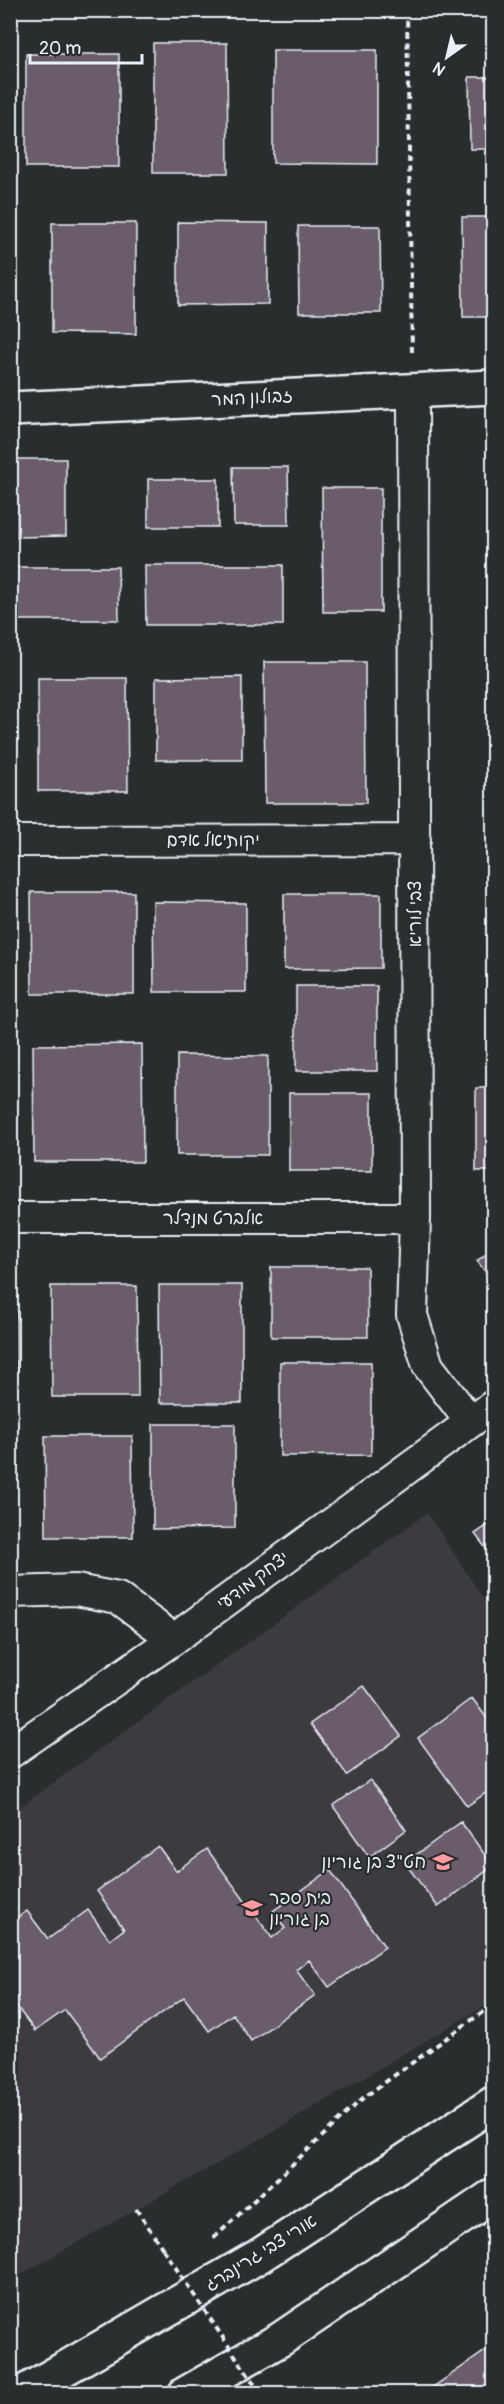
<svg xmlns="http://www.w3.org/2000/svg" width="504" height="2404" viewBox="0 0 504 2404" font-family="Pangolin,'Playpen Sans Hebrew',sans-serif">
<rect width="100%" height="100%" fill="#2a2d2e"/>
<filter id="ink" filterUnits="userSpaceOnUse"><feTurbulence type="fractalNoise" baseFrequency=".0167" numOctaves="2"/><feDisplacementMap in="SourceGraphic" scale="12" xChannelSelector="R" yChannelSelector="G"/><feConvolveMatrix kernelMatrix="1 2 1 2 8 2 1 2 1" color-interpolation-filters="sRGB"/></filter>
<g filter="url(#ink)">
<path fill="#3d3b40" d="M427,1513L493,1613V2001L257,2141L11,2280L10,1814Z"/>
<path fill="#6a5c69" stroke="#e8f1f8" stroke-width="1.5" d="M153,43H227L228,173H153Z
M273,50H377V164L273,163Z
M26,54H119V167H26Z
M469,77H494V149H470Z
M462,217H494V317H463Z
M178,222L268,223V304L178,305Z
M52,223H136V334L52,333Z
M298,226H380L381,313H299Z
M10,227H13V344H10Z
M15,459H66V536L15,537Z
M233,467H288L289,525H234Z
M148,479H218V527H148Z
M322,488H381V612H323Z
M145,565H283V625H146Z
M10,567H118L119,620H10Z
M264,662H365L366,803H265Z
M490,672H494V794H491Z
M242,677V760H156V678Z
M38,678H127L128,791H38Z
M31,892H134V994H32Z
M284,894H381V968L284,969Z
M153,902L246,903V992H154Z
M296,986H377V1071H296Z
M142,1044L143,1162H34L33,1045Z
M10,1052H11L12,1163H10Z
M177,1055L268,1056V1155H177Z
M476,1088H494V1171H476Z
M289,1093H372V1171H289Z
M494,1248V1283L477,1261Z
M271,1267H367L368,1337H271Z
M10,1282H16L17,1393H10Z
M159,1285H242V1403H160Z
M51,1286H137L138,1397H52Z
M280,1362H371V1455L280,1456Z
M153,1424H235V1528L153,1529Z
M10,1432H13V1548H10Z
M45,1436H132L133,1537H46Z
M494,1521V1559L475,1534Z
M364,1686L401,1736L347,1775L310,1724Z
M472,1698L494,1728V1787L467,1806L418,1738Z
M370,1780L406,1830L369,1857L333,1806Z
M461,1822L493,1866L438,1907L405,1863Z
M158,1846L176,1871L207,1849L272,1938L285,1928L273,1911L330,1870L385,1947L329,1987L309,1960L296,1970L315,1995L251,2041L233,2014L209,2031L184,1997L100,2058L65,2010L35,2031L10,1998V1923L27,1911L48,1939L88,1910L110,1940L124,1929L97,1891Z
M494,2345V2394H423Z"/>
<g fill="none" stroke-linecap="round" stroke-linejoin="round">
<g stroke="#e8f1f8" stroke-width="34">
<path id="minor" d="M413,391L415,1218L412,1315L428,1366L469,1420
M10,841L415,840
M10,1218H415
M10,1592L76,1590L118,1598L174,1639
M10,1753L174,1639L494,1405"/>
</g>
<g stroke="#e8f1f8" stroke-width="38">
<path id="tertiary" d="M10,409L494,387"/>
</g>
<g stroke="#e8f1f8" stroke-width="38">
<path id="secondary" d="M21,2394L259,2256L494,2103
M185,2394L281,2339L494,2195"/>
</g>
<path stroke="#e8f1f8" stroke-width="4" stroke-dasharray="6 4.5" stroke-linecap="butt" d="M407,10L412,355
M136,2209L163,2249
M214,2238L363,2098L494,2004"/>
<use href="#minor" stroke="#2a2d2e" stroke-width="30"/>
<use href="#tertiary" stroke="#2a2d2e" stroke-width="33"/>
<use href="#secondary" stroke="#2a2d2e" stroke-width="33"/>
<path stroke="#e8f1f8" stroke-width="4" stroke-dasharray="6 4.5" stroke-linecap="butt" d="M163,2249L261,2394"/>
</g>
</g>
<defs>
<g id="school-bare" transform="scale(1.62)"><path d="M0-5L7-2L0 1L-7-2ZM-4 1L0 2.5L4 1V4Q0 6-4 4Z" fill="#ff9aa2" stroke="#2a2d2e" stroke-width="2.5" paint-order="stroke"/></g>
</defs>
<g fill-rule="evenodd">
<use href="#school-bare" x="443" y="1862"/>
<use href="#school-bare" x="252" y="1908"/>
</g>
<g text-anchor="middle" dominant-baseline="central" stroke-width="4.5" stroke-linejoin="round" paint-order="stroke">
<g font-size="18" fill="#e8f1f8" stroke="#2a2d2e">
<text transform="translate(252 398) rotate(-3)">זבולון המר</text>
<text x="213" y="840">יקותיאל אדם</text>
<text transform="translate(415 914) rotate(-90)">צבי לוריא</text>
<text x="213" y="1218">אלברט מנדלר</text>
<text transform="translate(253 1581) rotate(-37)">יצחק מודעי</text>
<text transform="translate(261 2253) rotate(-32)">אורי צבי גרינברג</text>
</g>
<g font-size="18" fill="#e8f1f8" stroke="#2a2d2e" text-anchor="end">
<text x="426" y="1862">חט"צ בן גוריון</text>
<text x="269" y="1898" text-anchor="start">בית ספר<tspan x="269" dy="21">בן גוריון</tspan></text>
</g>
</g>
<rect width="504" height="2404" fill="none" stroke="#2a2d2e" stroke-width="36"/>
<rect x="18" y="18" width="468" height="2368" fill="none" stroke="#e8f1f8" stroke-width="2" filter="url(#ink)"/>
<g transform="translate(447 57) rotate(214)" stroke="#2a2d2e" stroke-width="4.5" paint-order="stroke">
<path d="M0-4.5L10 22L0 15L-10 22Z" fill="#e8f1f8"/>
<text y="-9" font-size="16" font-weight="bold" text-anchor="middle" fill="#e8f1f8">N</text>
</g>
<path d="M30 54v9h112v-9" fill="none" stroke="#e8f1f8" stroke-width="3"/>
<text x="39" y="54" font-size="18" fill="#e8f1f8" stroke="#2a2d2e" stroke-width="4.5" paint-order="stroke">20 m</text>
</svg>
